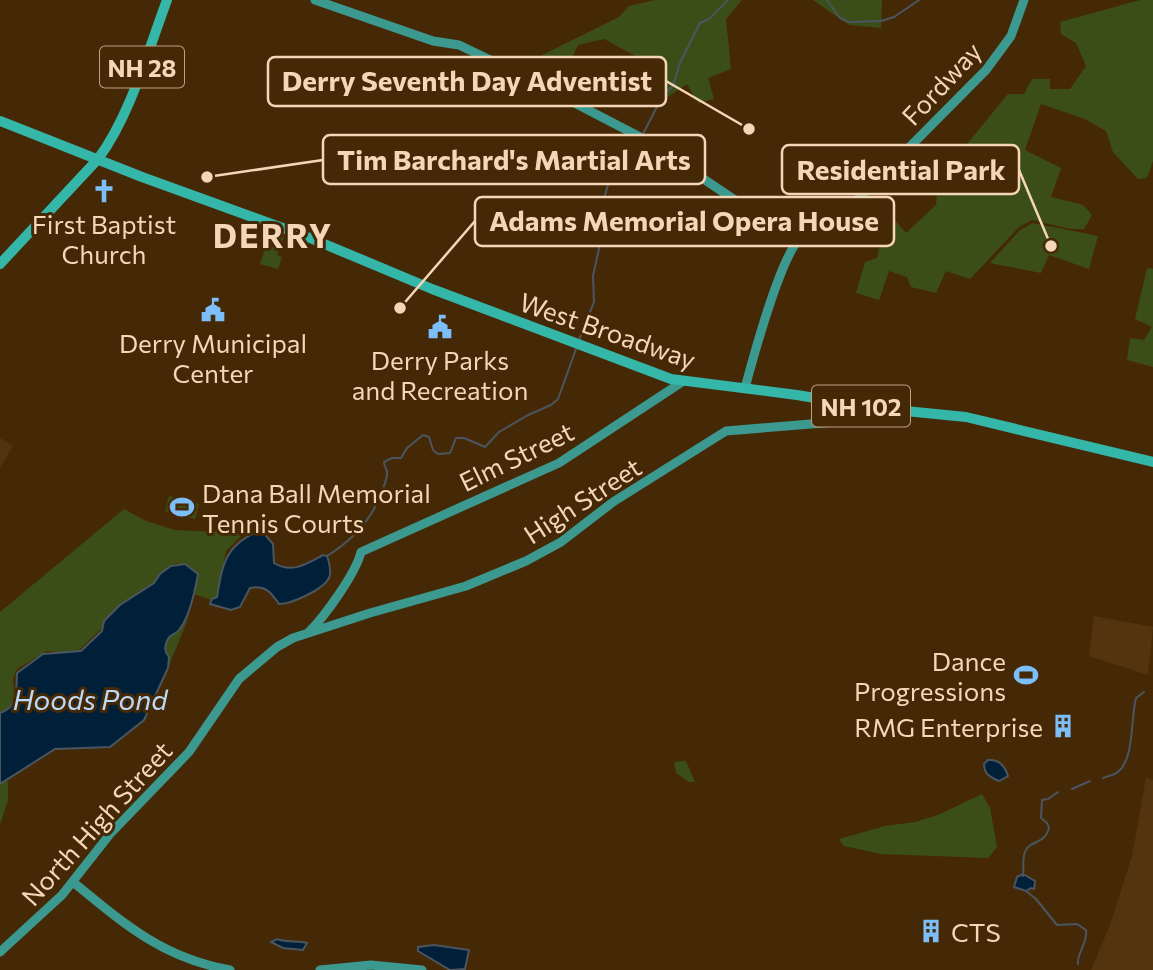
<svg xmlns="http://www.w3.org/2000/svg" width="1153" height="970" viewBox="0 0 1153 970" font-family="Commissioner,sans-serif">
<rect width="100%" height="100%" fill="#452907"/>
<path fill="#54340e" d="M0,438L13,446L0,468Z
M1094,616L1153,627L1148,675L1089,656Z
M1146,778L1153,780V970H1091L1110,925L1132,856Z"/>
<path fill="#3c4e17" d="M655,0H742L726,19L731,69L708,78L714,99L698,103L687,84L656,105L630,88L641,59L604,39L578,45L559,86L518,67L619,17L629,6Z
M813,0H882L881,28L849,25Z
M1140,0H1153V161L1147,178L1138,179L1113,152L1106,131L1085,119L1041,104L1025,150L1061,168L1051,197L1083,205L1092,215L1084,229H1070L1032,220L1019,227L970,279L946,271L936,293L911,287L907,277L889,271L879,300L856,293L865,262L877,258L882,237L894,219L906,233L936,205L941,149L967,144L1008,94H1024L1032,79H1050V89H1070L1086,66L1076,43L1061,34L1060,22Z
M1033,223L1098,236L1089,269L1049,255L1041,273L990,263L1020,230Z
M271,232L284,237L277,255L282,257L278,269L260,264Z
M1147,268L1153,269V367L1127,360L1130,338L1144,340L1152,327L1135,319Z
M169,496L199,504L195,519L165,511Z
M124,509L146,521L175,530L213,532L226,528L242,535L226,551L216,598L211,600L194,594L186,624L161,685L167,659L163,649L164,644L193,589L197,574L189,567L176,563L159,579L105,618L102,628L78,651L69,653L47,651L17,669L13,679L15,705L14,708L0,714V612Z
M686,761L695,782H689L676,773L674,762Z
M8,781V800L0,825V784Z
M982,794L990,808L997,847L988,858L881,854L844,846L839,839L885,826L915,822L938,815Z"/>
<path fill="#001f38" stroke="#4a565f" stroke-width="2" d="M261,530L273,544L274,563C292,574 306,564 323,555L327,556C329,562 332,571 329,578C323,590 291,604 279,604C271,592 265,585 250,588L240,607L231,610L210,604L212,599L217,597C223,562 225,545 261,530Z
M185,564L198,574C195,591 190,617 179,630C175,635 169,634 167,641C164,648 165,652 169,657L168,668L144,720L110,747L55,749L0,784V713C19,707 16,689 17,673L43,654L81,651L102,631L104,621L120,605L154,583L160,574L171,566Z
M988,760C999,759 1005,766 1008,776L999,781C990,777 984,774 984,764Z
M1023,874L1035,881L1034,889L1031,888L1026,891L1014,887L1017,877Z
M277,939C287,943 298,940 307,943L303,950L283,948L271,942Z
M434,945L469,950L465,969L450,970L418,951V947Z"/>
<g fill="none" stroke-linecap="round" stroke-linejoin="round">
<path stroke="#4a565f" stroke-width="2" d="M827,0L840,18L849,22L881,21L894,17L919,0
M643,134L663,95L673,86L680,63L700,23L709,19L728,0
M579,340L594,302L593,276L604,226L606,212L604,199L607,188L617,161L637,141
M327,556C353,540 373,518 383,489C384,485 388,476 387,472C387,469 384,466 384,462L392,458H401L407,448L423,435L429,437L433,450L438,454L450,453L456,438H464L485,447L499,432L528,415L551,405L558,399L576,349
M1103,778C1108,776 1115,775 1119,771C1134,758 1131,717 1136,698L1144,692
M1072,789L1090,781
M1023,876C1024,868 1022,859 1025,852C1030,839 1044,846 1049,828L1047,823L1041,818L1042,800L1048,799L1058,792
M1026,891L1036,899L1057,925L1077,924L1086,930C1088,943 1077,952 1078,964"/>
<path stroke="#3c998f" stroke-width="9" d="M315,0L433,41L459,45L505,67L644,139L796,241
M745,388C753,358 781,255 801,237C818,221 841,213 859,198L986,70L1011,36L1024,0
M309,632C325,616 356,573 361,552L559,463L682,382
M73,882C124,924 163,958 230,970
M0,952L62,895L110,834L189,752L239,679L277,647L293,638L370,613L466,586L526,561L561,542L613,502L726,431L835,422L875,408
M320,970L371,965L422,970"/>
<path stroke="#34b6a9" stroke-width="10" d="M0,121L142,177L310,238L432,289L671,379L797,395L875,408L966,417L1153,462
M0,264L98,159C130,116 148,51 167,0"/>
</g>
<defs>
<g id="church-bare" transform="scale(1.89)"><path d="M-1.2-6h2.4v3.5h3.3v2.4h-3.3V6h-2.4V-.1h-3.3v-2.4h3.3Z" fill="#7bbef8" stroke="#452907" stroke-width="2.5" paint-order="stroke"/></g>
<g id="civic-bare" transform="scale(1.89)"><path d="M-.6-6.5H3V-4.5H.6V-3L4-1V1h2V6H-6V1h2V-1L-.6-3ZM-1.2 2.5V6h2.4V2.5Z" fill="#7bbef8" stroke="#452907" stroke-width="2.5" paint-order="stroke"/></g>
<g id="stadium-bare" transform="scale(1.89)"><path d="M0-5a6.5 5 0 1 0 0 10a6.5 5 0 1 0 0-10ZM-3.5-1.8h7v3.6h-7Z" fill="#7bbef8" stroke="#452907" stroke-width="2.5" paint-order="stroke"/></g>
<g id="building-bare" transform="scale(1.89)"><path d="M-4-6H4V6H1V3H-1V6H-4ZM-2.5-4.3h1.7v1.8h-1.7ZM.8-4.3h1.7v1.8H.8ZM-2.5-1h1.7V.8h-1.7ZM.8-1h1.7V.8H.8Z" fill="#7bbef8" stroke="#452907" stroke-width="2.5" paint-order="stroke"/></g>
</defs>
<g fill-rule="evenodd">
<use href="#church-bare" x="104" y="191"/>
<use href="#civic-bare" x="213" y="310"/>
<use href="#civic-bare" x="440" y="327"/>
<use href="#stadium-bare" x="182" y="507"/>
<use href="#stadium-bare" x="1026" y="675"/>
<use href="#building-bare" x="1063" y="726"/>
<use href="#building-bare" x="931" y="931"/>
</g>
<g text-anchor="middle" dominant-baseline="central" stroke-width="6" stroke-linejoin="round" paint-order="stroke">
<g fill="#452907" stroke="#c0a284" stroke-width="2">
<rect x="100" y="46.5" width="84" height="41" rx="5"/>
<rect x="812" y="385.5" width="98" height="41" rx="5"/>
</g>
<g font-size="24" font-weight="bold" fill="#f5d6b9">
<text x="142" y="67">NH 28</text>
<text x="861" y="406">NH 102</text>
</g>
<g font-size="26" fill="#f5d6b9" stroke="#452907">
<text transform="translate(941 83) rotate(-47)">Fordway</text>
<text transform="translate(608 330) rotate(19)">West Broadway</text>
<text transform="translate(516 456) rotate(-26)">Elm Street</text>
<text transform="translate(582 500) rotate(-33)">High Street</text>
<text transform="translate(96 823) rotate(-48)">North High Street</text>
</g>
<g font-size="26" fill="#f5d6b9" stroke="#452907">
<text x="104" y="223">First Baptist<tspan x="104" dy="30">Church</tspan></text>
<text x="213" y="342">Derry Municipal<tspan x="213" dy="30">Center</tspan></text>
<text x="440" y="359">Derry Parks<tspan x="440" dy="30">and Recreation</tspan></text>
<text x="202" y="492" text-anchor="start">Dana Ball Memorial<tspan x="202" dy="30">Tennis Courts</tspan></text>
<text x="1006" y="660" text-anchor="end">Dance<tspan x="1006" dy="30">Progressions</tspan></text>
<text x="1043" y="726" text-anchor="end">RMG Enterprise</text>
<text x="951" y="931" text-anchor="start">CTS</text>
</g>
<g font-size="28" font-style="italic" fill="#badaf7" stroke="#452907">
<text x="90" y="699">Hoods Pond</text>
</g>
<g font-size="33" font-weight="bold" letter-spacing="2" fill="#f5d6b9" stroke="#452907">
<text x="273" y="234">DERRY</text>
</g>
</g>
<path fill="none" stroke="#f5d6b9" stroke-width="2.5" d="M749 129L666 81M207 177L323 160M1051 246L1019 170M400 308L475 221"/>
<g fill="#f5d6b9" stroke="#452907" stroke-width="2.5">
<circle cx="749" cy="129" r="7"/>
<circle cx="207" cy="177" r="7"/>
<circle cx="1051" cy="246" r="7"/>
<circle cx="400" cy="308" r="7"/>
</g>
<g fill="#452907" stroke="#f5d6b9" stroke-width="2.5">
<rect x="268" y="57" width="398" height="49" rx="7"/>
<rect x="323" y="135" width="382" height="49" rx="7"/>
<rect x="782" y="145" width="237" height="49" rx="7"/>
<rect x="475" y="197" width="419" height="49" rx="7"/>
</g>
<g font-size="28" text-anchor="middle" font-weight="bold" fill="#f5d6b9">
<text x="467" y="91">Derry Seventh Day Adventist</text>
<text x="514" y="170">Tim Barchard's Martial Arts</text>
<text x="901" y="180">Residential Park</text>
<text x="684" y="231">Adams Memorial Opera House</text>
</g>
</svg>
